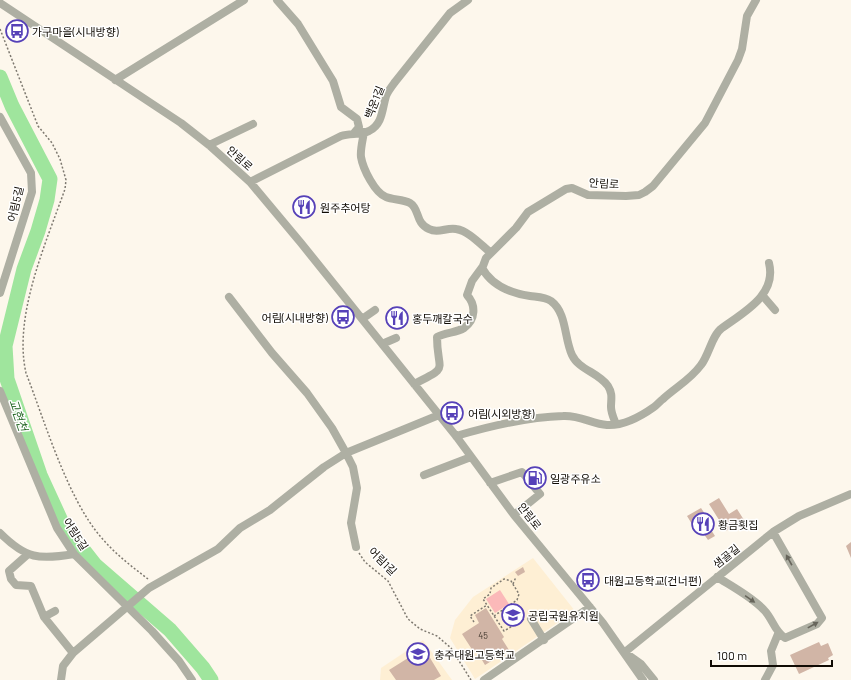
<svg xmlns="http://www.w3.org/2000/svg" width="851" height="680" viewBox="0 0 851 680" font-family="Barlow,'Noto Sans KR',sans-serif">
<rect width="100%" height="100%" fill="#fdf7ec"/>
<path fill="#feefd4" d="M533,558L575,611L475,679L450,638L455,620L473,597Z
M423,640L452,680H380L381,668Z"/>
<path fill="#fbb9b9" d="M500,590L509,604L495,613L486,599Z"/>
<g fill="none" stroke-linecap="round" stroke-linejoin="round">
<path stroke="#9fe59d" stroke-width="15" d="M0,77L12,106L50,179L47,200L38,231L24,269L5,346L7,379L40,475L62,523L95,565L170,630L203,668L211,680"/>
</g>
<path fill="#d1b5a6" d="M719,498L729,514L737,509L744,520L726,531L709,504Z
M701,508L709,520L706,522L715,536L708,540L699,527L695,529L687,516Z
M851,542V558L846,546Z
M523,567L525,572L518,576L515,572Z
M486,608L504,637L502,639L509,650L485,665L476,650L473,651L462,634L479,623L475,615Z
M819,642L821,646L828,643L833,655L828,658L829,660L799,674L790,655Z
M424,648L441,676L434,680H396L389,670Z"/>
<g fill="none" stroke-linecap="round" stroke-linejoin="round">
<path stroke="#7e7970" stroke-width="1.5" stroke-dasharray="2 2" stroke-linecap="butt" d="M0,29L38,126L52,143L60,159L66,180L65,189C46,243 13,316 26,373C45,422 67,497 100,536C114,553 131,566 148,579
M359,553L365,562L388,581L408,619L420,629L437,636L451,648L471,680
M513,584L516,577
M507,607L517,622
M494,616L517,600L519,594L511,581L504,579L491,588L490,594L483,599L504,631L524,619
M474,622L470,616L487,605"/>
<path stroke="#aeafa3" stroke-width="8" d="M277,0L298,24L333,81L341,107L357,119L359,127L354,133
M0,3L181,123L209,145L250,182L301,243L456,436L514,515L603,623L643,680
M115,80L244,0
M0,117L31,173L32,192L0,293
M364,132C363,139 360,150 361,157C363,169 375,193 386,197C393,200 403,199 410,203C420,209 415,223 429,229C438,234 447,227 456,229C469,231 481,245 491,253
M209,145L253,124
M250,182L341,136C350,133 360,135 369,131C383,124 382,109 386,96C388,91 392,86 395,82L450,13L468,0
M482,268C492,286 510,293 530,296C537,297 545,297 551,301C567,313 564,338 572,355C579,370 598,372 608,386C613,394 611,399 611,407C611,413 614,419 616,424
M763,296L775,310
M229,297L272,353L307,393L332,428L346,453L353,467L357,488L351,523L356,547
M362,319L375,310
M382,344L396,338
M414,384C451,366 437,372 437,337C446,332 456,333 464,328C476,319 476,305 467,295L472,281L483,266L486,258L516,228L528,212L566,189L572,188L588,195L626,196L639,195L645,192L653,186L705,123L738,60L742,49L747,16L756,0
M0,391L57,528L74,554L152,631L179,661L192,680
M456,436C490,426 526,417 563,416C580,415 592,424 607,425C624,426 640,417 654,407C657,405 660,401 663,399C676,387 690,380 701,365C709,355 712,335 722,328C744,312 777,295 769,263
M424,475L471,457
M490,483L522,472L540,494L514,515
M0,533C26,559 39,560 74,554
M27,555L9,571L11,579L16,585L31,586L44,617L73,653
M717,577C733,587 752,597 764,610C773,619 774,631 785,638L817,624L822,618L773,532
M44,617L55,611
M531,619L544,640
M625,652L773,532L799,516L851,494
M627,654L641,664L654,680
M61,680L63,666L73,653L149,588L218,549L240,528L270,510L324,467L346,453L439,415
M484,680L590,607
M765,680L773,665L771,651L778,634"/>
</g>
<defs><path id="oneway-solid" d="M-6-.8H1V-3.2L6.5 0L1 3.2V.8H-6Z"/></defs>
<g fill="#67655b">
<use href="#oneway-solid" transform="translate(789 560) rotate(-119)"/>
<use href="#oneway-solid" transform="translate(750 599) rotate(35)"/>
<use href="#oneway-solid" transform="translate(813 625) rotate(-29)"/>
</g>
<defs>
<g id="bus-ring" transform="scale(1.15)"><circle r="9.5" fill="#fff" stroke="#5641b8" stroke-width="1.5"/><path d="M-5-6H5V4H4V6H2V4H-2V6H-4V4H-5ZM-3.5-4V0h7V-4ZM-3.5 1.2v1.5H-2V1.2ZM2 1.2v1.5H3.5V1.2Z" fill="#5641b8"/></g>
<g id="restaurant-ring" transform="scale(1.15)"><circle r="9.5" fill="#fff" stroke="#5641b8" stroke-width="1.5"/><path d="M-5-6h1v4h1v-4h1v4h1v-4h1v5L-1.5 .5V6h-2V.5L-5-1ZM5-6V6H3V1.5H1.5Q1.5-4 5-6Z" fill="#5641b8"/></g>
<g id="fuel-ring" transform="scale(1.15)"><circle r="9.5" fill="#fff" stroke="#5641b8" stroke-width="1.5"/><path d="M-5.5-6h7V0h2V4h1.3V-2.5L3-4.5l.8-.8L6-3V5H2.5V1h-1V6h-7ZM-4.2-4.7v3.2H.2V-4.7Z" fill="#5641b8"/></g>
<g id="school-ring" transform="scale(1.15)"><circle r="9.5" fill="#fff" stroke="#5641b8" stroke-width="1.5"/><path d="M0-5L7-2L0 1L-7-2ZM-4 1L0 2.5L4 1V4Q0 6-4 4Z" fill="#5641b8"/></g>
</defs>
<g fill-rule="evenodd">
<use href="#bus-ring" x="17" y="31"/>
<use href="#restaurant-ring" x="304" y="207"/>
<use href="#bus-ring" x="343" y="317"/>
<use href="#restaurant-ring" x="397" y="318"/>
<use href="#bus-ring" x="452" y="413"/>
<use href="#fuel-ring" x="535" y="478"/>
<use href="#restaurant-ring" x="703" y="524"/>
<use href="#bus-ring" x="588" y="580"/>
<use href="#school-ring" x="513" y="615"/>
<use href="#school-ring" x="418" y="654"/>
</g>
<g text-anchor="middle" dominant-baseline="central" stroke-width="3" stroke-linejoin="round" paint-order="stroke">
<g font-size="9" fill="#40362c">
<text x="483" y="635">45</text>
</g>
<g font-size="11" fill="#100b04" stroke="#fff" text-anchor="start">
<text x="32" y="31">가구마을(시내방향)</text>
<text x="320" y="207">원주추어탕</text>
<text x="328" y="317" text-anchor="end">어림(시내방향)</text>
<text x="412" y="318">홍두깨칼국수</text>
<text x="468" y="413">어림(시외방향)</text>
<text x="550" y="478">일광주유소</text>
<text x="718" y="524">황금횟집</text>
<text x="604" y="580">대원고등학교(건너편)</text>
<text x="528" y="615">공립국원유치원</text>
<text x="434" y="654">충주대원고등학교</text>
</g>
<g font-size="11" fill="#100b04" stroke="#fff">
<text transform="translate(374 102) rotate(-68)">백운1길</text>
<text transform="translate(240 158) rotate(42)">안림로</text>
<text transform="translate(604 183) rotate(4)">안림로</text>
<text transform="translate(15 204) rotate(-77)">어림5길</text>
<text transform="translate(530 516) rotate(52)">안림로</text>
<text transform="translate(76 534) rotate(57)">어림5길</text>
<text transform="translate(726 556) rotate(-39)">샘골길</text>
<text transform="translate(383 561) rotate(45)">어림1길</text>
</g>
<g font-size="12" font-style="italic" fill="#206522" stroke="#fff">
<text transform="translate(19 415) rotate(71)">교현천</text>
</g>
</g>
<path d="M711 660v6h121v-6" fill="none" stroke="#100b04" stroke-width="2"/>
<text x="717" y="660" font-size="12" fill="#100b04" stroke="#ffffff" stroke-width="3" paint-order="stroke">100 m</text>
</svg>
